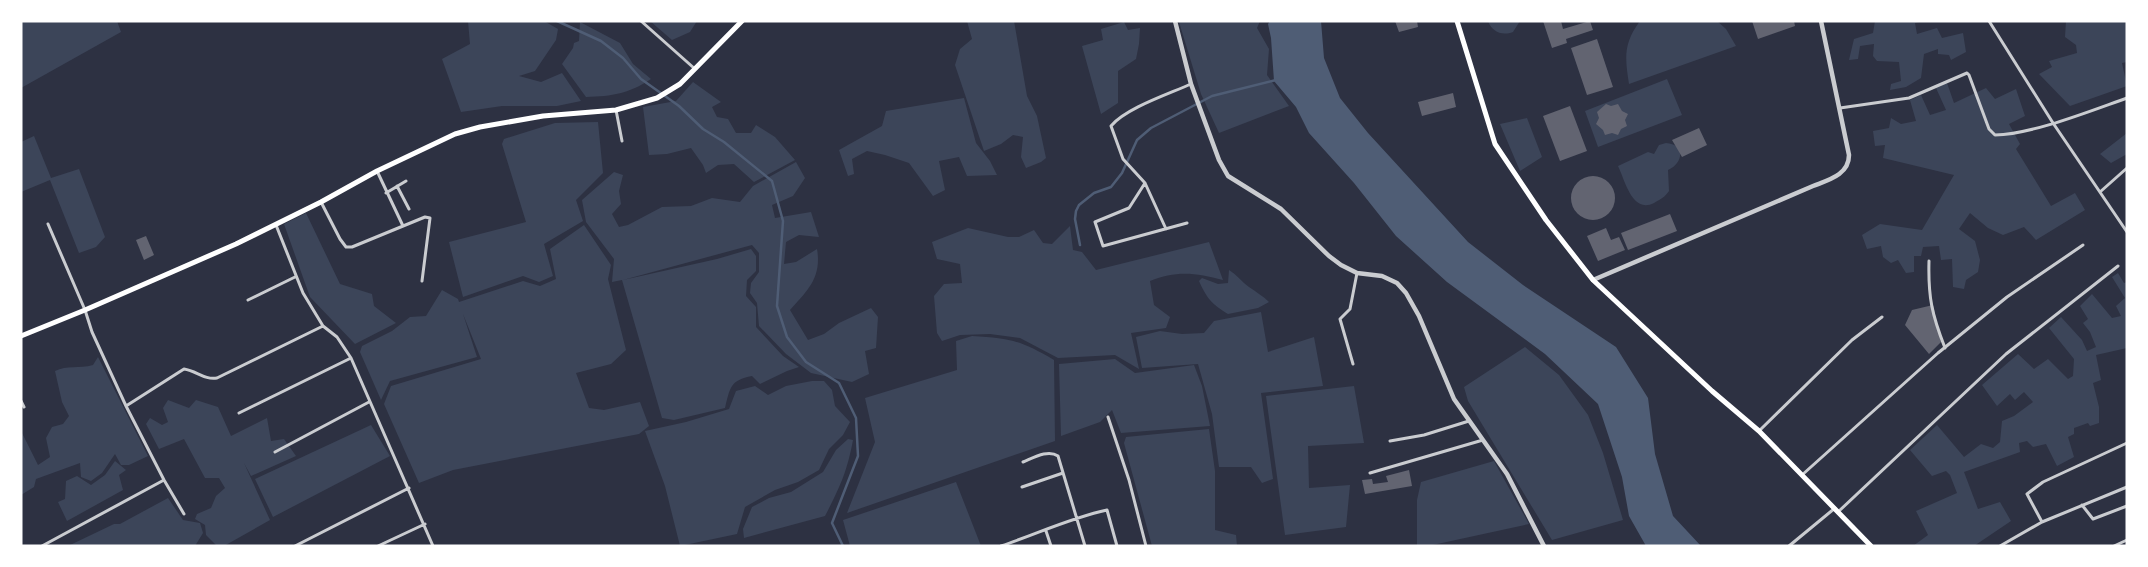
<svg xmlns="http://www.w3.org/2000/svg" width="2148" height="567" viewBox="0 0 2148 567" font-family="'Fira Sans',sans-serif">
<rect width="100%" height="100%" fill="#2d3142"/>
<path fill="#3c4559" d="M21,21H117L121,32L21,88Z
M468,21H544L558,29L556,40L535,71L519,76L541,82L562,73L581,101L557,106H502L461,112L442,59L470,44Z
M650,21H697L690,32L672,40Z
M967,21H1014L1027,96L1037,116L1046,158L1041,162L1026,168L1021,157L1023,137L1013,135L1001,144L984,151L955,65L960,49L972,39Z
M1183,21H1260L1257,28L1269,49L1267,75L1289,106L1219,133L1201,94L1179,22Z
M1488,21H1520L1513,32C1502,36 1492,32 1488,21Z
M1640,21H1717L1726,29L1736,46L1629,84C1625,58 1623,44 1640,21Z
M1875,21H1924L1915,23L1917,34L1937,28L1942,38L1963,33L1966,52L1951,60L1949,55L1938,54V49L1924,54L1921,78L1906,87L1890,90L1891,84L1901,81L1899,62L1877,61L1873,56L1874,44L1860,46L1858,59L1849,60L1854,39L1873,33Z
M2066,21H2127V62L2122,63L2127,86L2070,106L2039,74L2052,67L2049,61L2077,53L2076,45L2065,37Z
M580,22L620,43L633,64L651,79C628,94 613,96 586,97L562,64L573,48L574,43L579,41Z
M1124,22L1128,30L1140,28L1139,44L1136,59L1118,71V103L1101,114L1082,46L1103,40L1101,29Z
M1667,79L1682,115L1598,147L1585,111Z
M693,82L721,102L712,107L717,117L728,119L736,133H751L756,125L775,137L795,160L754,182L734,164L718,165L706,173L703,165L691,148L667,154L649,155L643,107L676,101Z
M1947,83L1954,103L1986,88L1995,99L2016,89L2025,116L2009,124L2020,144L2016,149L2051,206L2075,193L2085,210L2036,240L2024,227L2003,235L1988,228L1970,213L1959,229L1975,241L1980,260L1978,272L1966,280L1964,289L1953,287L1952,259L1941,260L1939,246L1923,247L1921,256H1914V272L1906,273L1898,260L1891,263L1883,257L1881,246L1867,249L1862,235L1880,224L1922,230L1954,175L1883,158L1885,145L1875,146L1873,131L1889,128L1891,118L1901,124L1916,121L1910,100L1921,95L1930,115L1946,110L1936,88Z
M964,98L976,143L990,161L997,175L967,176L959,157L939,161L945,190L933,196L909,163L885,155L867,151L852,159L854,174L848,176L839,150L882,126L886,111Z
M1527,118L1542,157L1520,171L1500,124Z
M598,122L603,173L576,200L583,221L544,244L553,276L539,282L523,276L463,297L449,242L526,222L502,144L504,139L555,123Z
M2127,133V154L2111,163L2100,154Z
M34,136L51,178L79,169L105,237L96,247L79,253L50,180L21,192V142Z
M1666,143C1685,144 1684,163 1668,170L1669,191C1665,197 1661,199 1654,203C1632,214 1625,180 1618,166L1648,152L1654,154L1659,145Z
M796,162L805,178L793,196L772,205L775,218L811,212L819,237L799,235L786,242L784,264L796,262L817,249C822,278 807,291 790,310L808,340L824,334L839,323L871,308L878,317L876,348L865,351L869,374L852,382L811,373L786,354L759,326L757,303L750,293L751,283L759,272V253L752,245L623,280L717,259L751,249L756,256V271L747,280L746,296L756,307V327L783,356L799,367L787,371L760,384L752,376C730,380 730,388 725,408L674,420L662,418L622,280L612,282L614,259L586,222L582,200L614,172L623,175L619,191L621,204L612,214L619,227L628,225L662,207L691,206L712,198L740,202L753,186Z
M306,213L340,284L372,294L374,306L396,323L355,344L310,297L284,224Z
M584,225L611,265L608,279L626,350L611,364L576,373L589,408L604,410L640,402L649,426L639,434L453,470L419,483L384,404L391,386L481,359L463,314L477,357L390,381L381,400L360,352L362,346L392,331L410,317L426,316L442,290L458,299L459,302L523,281L540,286L556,279L550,249Z
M1070,226L1073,250L1082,252L1096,270L1209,242L1223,280C1197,273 1176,270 1150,281L1154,305L1170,317L1166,328L1131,333L1139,369L1115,355L1058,358L1020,338L990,334L960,335L942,341L937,333L934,296L944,284L962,283L960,264L937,259L932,242L968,228L1008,237H1019L1034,230L1043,243L1052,244Z
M1229,270C1237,275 1242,282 1249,287C1256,292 1263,296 1269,302L1258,308L1228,314C1212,304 1207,299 1199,281L1202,278L1218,284L1228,283Z
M2118,273L2124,283L2127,282V348L2096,355L2101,380L2093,383L2099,407V423L2090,426L2088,423L2074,428V434L2068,437L2074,457L2057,466L2046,444L2033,447L2027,441L2019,443L2020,452L1964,472L1978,509L2000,502L2011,521L1974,546H1913L1928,535L1916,511L1957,493L1950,475L1946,471L1932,476L1910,450L1937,425L1964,457L1981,444L1993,448L2000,442L2002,421L2014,416L2033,402L2024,392L2015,400L2010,394L1997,406L1982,385L2018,354L2034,369L2048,359L2068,379L2073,376L2074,359L2049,328L2061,317L2082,340L2087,351L2096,347L2090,332L2083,323L2088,319L2080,306L2092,294L2112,318L2121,316L2116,306L2125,298L2112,277Z
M1261,312L1268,352L1314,337L1323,386L1261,393L1273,479L1262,483L1251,467H1219L1212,414L1198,364L1142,368L1136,337L1160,331L1182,334L1204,333L1214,321Z
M972,336C1011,338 1021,341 1054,360L1055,441L847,513L875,442L865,398L957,370L956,341Z
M1525,347L1559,375L1588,415L1603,453L1623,520L1552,540L1468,401L1464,387Z
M98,357L148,456L129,465H121L115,454L102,473L91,481L81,477L80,463L36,479L34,487L21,495V431L38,465L50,457L46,438L52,427L63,424L69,416L62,402L55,371C67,365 79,369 93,365Z
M1115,359L1135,373L1194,365L1202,386L1210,426L1121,433L1112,410L1100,422L1061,436L1059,364Z
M812,381H824L832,390L835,406L850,422L843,435L829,449L819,470L798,482L775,490L745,507L737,534L680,546L665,486L645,431L686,422L729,409L736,391L755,386L768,395L786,386Z
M1354,386L1364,443L1308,446L1309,488L1350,485L1346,527L1285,535L1266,396Z
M168,400L189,408L196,400L218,407L231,436L267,418L271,441L284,439L296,456L251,476L244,463L270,520L224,546H217L206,535L205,525L195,519L197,514L211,508L216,496L225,488L219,478H205L184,439L159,449L146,424L150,418L162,425L168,422L163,408Z
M371,425L390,456L273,517L255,479Z
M1209,429L1215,471V530L1236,535L1237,546H1152L1124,443L1126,437Z
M848,439L853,440C847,472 840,487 825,516L744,538L743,529L752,507L769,498L791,492L823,472L836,450Z
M115,461L126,470L119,475L123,490L67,521L58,502L65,499L66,481L77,476L91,485L105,475Z
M1494,461L1529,524L1428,546H1417V500L1421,482Z
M956,482L981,546H850L843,520Z
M168,498L183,520L200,523L203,533L195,546H68L114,524H120Z"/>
<path fill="#4f5d75" d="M1270,21H1321L1324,58L1340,98L1368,133L1468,242L1523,285L1616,347L1648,398L1655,454L1673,516L1701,546H1646L1629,516L1622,477L1598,404L1545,354L1447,282L1396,236L1354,183L1309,133L1296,107L1274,81L1271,38L1268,24Z"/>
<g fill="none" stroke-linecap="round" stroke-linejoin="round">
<path stroke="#4f5d75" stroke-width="2.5" d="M557,21L601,41L623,58L641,79L679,106L703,129L724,142L772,181L783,221L777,306L787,337L806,362L839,383L856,418L858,456L832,523L843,546
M1080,245L1075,219L1076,211L1079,205L1094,193L1111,187L1122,173L1137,140L1151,128L1212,96L1276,80"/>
</g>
<path fill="#626471" d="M1395,21H1417L1418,27L1399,32Z
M1543,21H1561L1563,29L1590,21L1593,30L1566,39L1567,43L1552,48Z
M1752,21H1794L1795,26L1758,39Z
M1597,39L1613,87L1587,95L1571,48Z
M1453,93L1456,107L1422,116L1418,102Z
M1606,104L1611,106L1618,104L1622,111L1628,114L1625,120L1627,126L1621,129L1618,135L1612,133L1605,135L1603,130L1596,124L1599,118L1597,112Z
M1570,106L1587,151L1560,161L1543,116Z
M1699,128L1707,145L1682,157L1672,140Z
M1571 198a22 22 0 1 1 44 0a22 22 0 1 1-44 0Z
M1670,214L1677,231L1628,250L1621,233Z
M1606,228L1611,240L1619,237L1625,250L1598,261L1587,236Z
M146,236L154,255L144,260L136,240Z
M1933,305L1941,342L1929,354L1905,325L1912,310Z
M1409,470L1412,486L1365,494L1362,480L1372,479L1373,484L1388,482L1386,476Z"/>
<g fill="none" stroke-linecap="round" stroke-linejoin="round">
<path stroke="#caccd0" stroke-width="3" d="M641,21L695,69
M1989,21L2053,123L2127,232
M1840,108L1909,98L1967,73L1969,75L1989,129L1995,135C2033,134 2090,111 2127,98
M616,110L622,141
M377,171L403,226
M1145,183L1129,208L1095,222L1103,246L1187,223
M397,186L409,209
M2100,192L2127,168
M386,193L406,181
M321,202L340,239L346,247H352L425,217L430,218L422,281
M48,224L85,310L92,332L126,406L164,480L184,514
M276,225L303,293L323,326L337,337L351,358L433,546
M1166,229L1145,183L1123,159L1111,126C1126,108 1169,94 1191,84
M1929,261C1928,297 1932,315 1945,348
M248,300L295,277
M1353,364L1340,319L1350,309L1357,273
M21,401L24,407
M126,406L184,369C197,371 204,380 217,378L323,326
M239,413L351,358
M1108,417L1129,480L1146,546
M1759,431L1852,340L1882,317
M1390,441L1424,435L1469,421
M275,452L369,402
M1023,462C1033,458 1048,449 1058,456L1085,546
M1370,473L1483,440
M1802,475L1938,353L2007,297L2083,245
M1022,487L1063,473
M2082,505L2093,519L2127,506
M1839,511L2006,354L2118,266
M2042,522L2027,494L2043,482L2127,443
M1046,531L1051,546
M42,546L164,480
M295,546L409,488
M378,546L425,524
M1001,546C1037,534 1070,518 1107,510L1117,546
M1789,546L1835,508
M2000,546L2042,522L2127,487
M2114,546L2127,540"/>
<path stroke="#caccd0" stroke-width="4.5" d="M1175,21L1191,84L1219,160L1228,176L1281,209L1329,256L1341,265L1357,273L1382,276L1397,283L1406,293L1419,316L1454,399L1507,474L1544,546
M1593,280L1813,186C1828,180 1849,175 1849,155L1821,21"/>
<path stroke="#fff" stroke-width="5" d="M1457,21L1495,144L1546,220L1593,280L1712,391L1759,431L1871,546
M21,336L85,310L236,244L321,202L377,171L455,134L480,127L543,116L616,110L657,98L680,84L742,21"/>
</g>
<rect width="2148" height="567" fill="none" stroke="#ffffff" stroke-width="45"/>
</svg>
